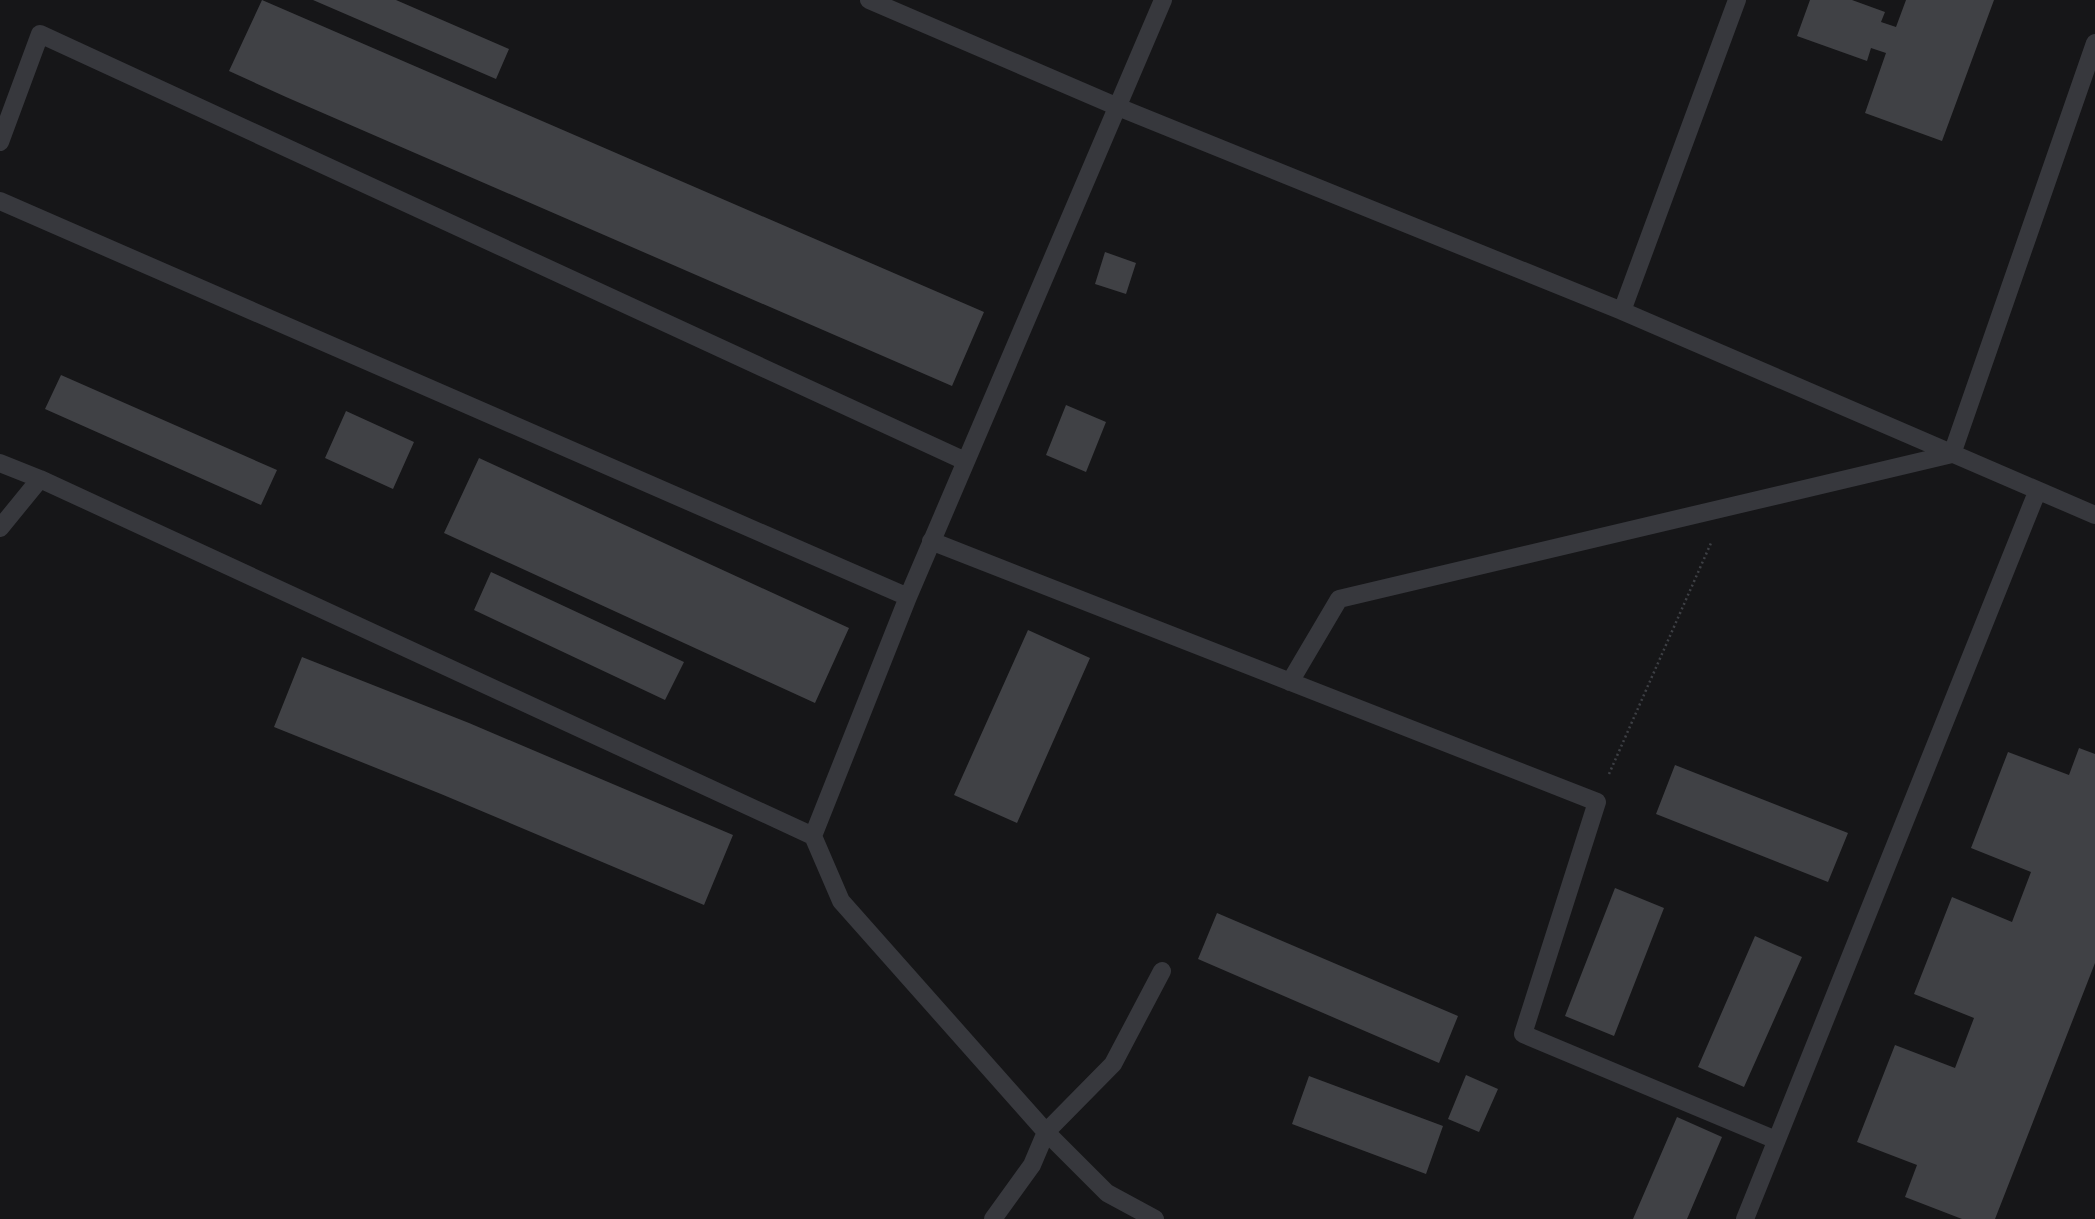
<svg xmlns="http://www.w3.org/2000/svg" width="2095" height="1219" viewBox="0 0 2095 1219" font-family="Signika,sans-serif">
<rect width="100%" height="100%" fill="#161618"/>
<path fill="#404145" d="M262,0L984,312L952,386L286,97L229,71Z
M313,0H396L509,49L496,79Z
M1810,0H1852L1885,12L1881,22L1896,27L1906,0H1994L1942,141L1865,113L1886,53L1871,48L1867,61L1797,36Z
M1105,252L1136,263L1126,294L1095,284Z
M61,375L277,470L261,505L45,409Z
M1066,405L1106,422L1086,472L1046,455Z
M346,411L414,442L393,489L325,458Z
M479,458L849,628L815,703L444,533Z
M491,572L684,662L665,700L474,610Z
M1028,630L1090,658L1017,823L954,795Z
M302,657L469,723L733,835L704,905L441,794L274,727Z
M2079,748L2095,754V963L1995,1219H1962L1905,1197L1917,1165L1857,1142L1895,1045L1955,1068L1974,1018L1914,994L1952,897L2012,922L2031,872L1971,848L2008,752L2069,775Z
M1675,765L1848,833L1828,882L1656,814Z
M1615,888L1664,908L1614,1036L1565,1016Z
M1217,913L1458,1016L1439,1063L1198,959Z
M1755,936L1802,957L1744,1087L1698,1067Z
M1466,1075L1498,1089L1479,1132L1448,1119Z
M1309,1076L1443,1126L1426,1174L1292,1124Z
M1677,1117L1722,1137L1687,1219H1633Z"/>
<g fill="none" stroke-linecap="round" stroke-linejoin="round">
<path stroke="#3d3f44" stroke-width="2.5" stroke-dasharray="2 3" stroke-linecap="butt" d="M1609,774L1711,543"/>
<path stroke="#37383d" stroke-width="18" d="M869,0L1118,107L1622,311L2095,515
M0,142L40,34L965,461
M0,201L908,597
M1622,311L1737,0
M0,463L40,479L813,836
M0,528L40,479
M931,541L1597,802L1523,1034L1776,1140
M1290,682L1339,599L1952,454L2095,43
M993,1219L1032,1165L1046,1132L841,901L813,836L908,597L1163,0
M1155,1219L1107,1193L1046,1132L1113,1064L1162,971
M1745,1219L2037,492"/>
</g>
</svg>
